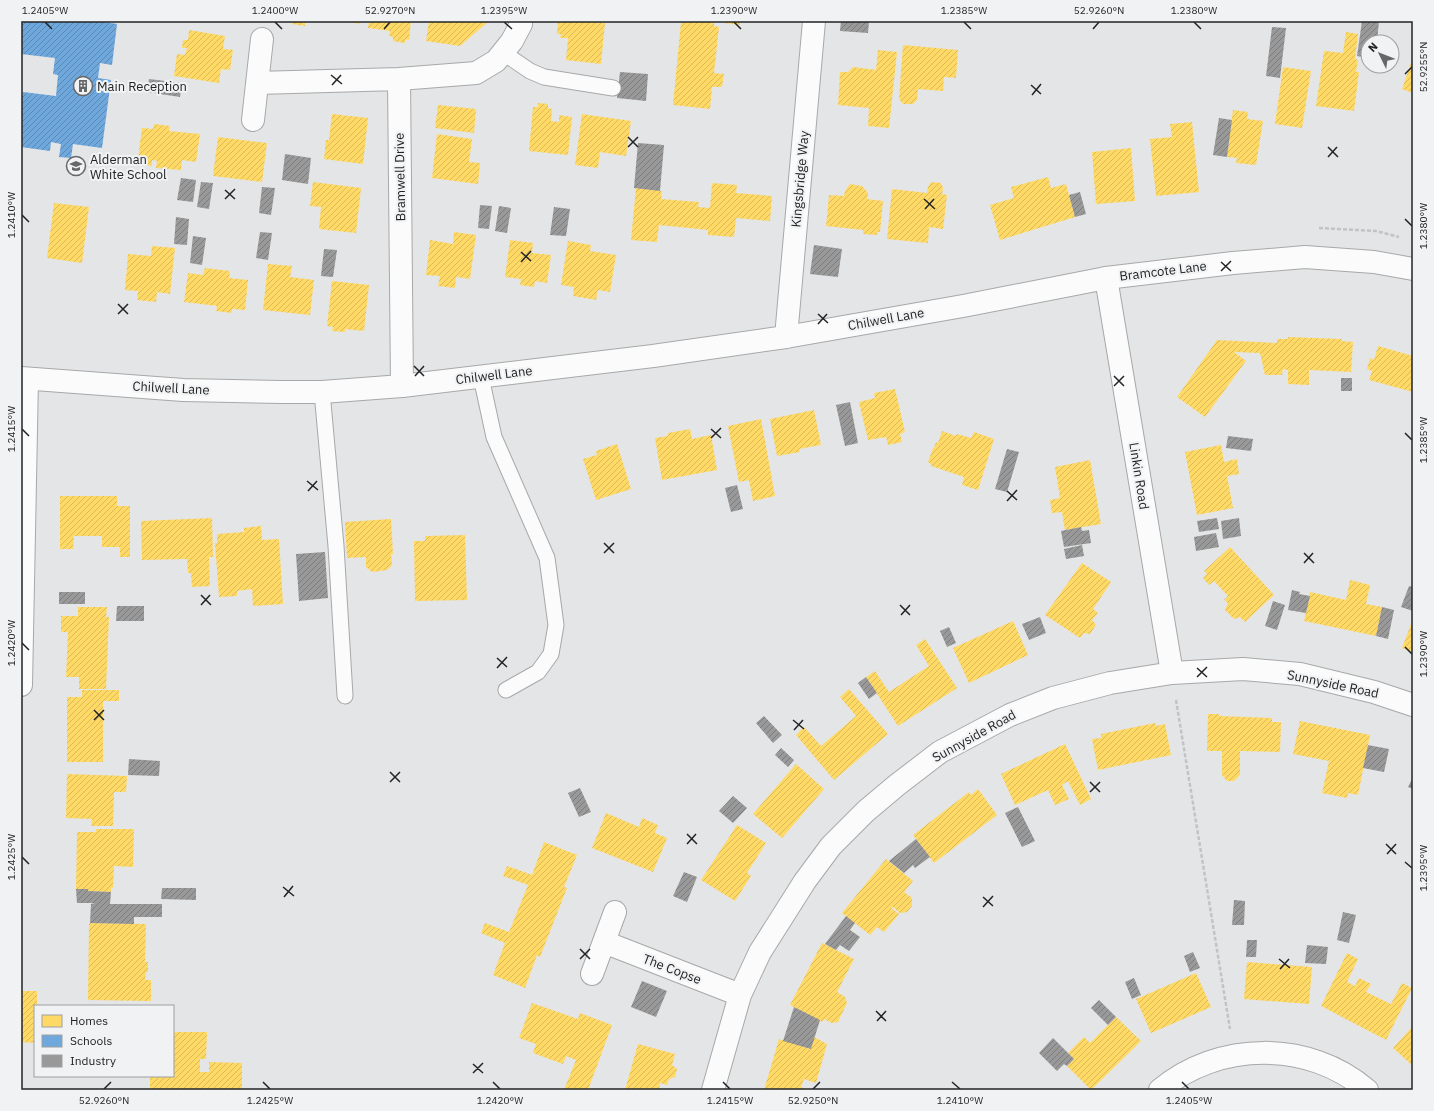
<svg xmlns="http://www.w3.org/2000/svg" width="1434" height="1111" viewBox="0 0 1434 1111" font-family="'IBM Plex Sans',sans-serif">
<defs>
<pattern id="homes-hatch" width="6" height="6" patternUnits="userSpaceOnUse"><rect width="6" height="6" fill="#ffd966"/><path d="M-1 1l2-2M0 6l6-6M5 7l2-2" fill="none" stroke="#daba58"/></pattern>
<pattern id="schools-hatch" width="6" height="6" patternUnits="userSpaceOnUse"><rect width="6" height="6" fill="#6fa8dc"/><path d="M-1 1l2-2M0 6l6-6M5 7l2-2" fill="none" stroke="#5b88b2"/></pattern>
<pattern id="industry-hatch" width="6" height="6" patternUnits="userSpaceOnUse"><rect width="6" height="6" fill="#999"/><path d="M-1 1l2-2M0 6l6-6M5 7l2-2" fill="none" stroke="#7c7c7d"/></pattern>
</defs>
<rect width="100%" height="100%" fill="#e4e5e6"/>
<path fill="url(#homes-hatch)" d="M293,21H305V26L292,24Z
M344,21H360V24Z
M369,21H411L409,40L405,39V43L393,41V37L389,36L390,31L368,28Z
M429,21H489L460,46L426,41Z
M562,21H581L605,23L601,64L566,60L568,38H560L561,34H557L558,22L562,23Z
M685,21H714V26L719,27L714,73L724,74L722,87H712L710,109L673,105L681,22L685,23Z
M724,21H740V25L724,23Z
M189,30L225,36L223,49L233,50L230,70L221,69L219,83L174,76L177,54L185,55L187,48H182L183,40H188Z
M1346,32L1358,34L1355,59L1358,60L1356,72H1359L1354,111L1316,106L1324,51L1343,53Z
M903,45L958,50L956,78L944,77L943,91L918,89L917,100L913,104H903L899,99Z
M878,50L897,52L889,128L868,126L869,108L838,105L840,72H848L853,67L876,70Z
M1413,57V93L1402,89Z
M1283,67L1311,71L1302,128L1275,124Z
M538,103L548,104V108L552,109L551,121L559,122V115L572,117L568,155L529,151L533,107H538Z
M438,105L476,109L474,133L435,128Z
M1233,110L1248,112L1247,119L1263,121L1256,165L1236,163L1237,158L1227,157Z
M332,114L368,118L363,164L324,159L326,140H329Z
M582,114L631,121L626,156L600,152L598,168L575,165Z
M1192,122L1199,192L1156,196L1150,139L1172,137L1170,124Z
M154,124L170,126L169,131L200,134L196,162L182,160L181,170L156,168L157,161L152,160V166L145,165L146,160L138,159L142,128L153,129Z
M437,134L472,139L469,162L480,163L478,184L432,178Z
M218,137L267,143L262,182L213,176Z
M1131,148L1135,201L1096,204L1092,152Z
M1048,177L1051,188L1066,184L1075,217L1000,240L990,205L1014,198L1011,187Z
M313,182L361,188L356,233L319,229L321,207L310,206Z
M931,182L941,183L943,188L942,194L947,195L943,229L929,227L928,243L887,239L892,189L927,193L928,187Z
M712,183L737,185L736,193L772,196L770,221L736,218L734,237L708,235V230L659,225L657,242L631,240L636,188L662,191L661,199L699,202L698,207L710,208Z
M850,184L862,186L868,193L867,199L883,201L880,232H877V235L863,234V230L826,226L829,195L844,196L845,191Z
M54,203L89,207L82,263L47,258Z
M454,232L476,235L470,279L456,277L455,288L438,286L440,276L426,275L430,240L453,244Z
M510,240L533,243L532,253L551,255L547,283L535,281L534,287L520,285L521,279L505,277Z
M568,241L591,245L590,251L616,255L610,292L598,290L596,300L573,296L574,287L561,285Z
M152,246L175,248L170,294L157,292L156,302L137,300L138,291L125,290L128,254L151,256Z
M268,264L292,266L290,277L314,280L310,315L263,310Z
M205,268L230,271L229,278L248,280L245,310L232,309V313L216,311L217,306L184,302L188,273L203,275Z
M332,281L369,285L364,331L345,329V332L332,331L333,327L327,326Z
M1288,337L1342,339V341L1353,342L1351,372L1309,370V385L1288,384V370L1283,369L1282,375H1265L1260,353L1234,352L1246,361L1205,417L1177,397L1217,340L1277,343V339H1288Z
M1378,346L1413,356V392L1369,380L1372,371L1367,369L1370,358L1374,360Z
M895,389L905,432L900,434L902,442L888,445L886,437L868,440L859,402L875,398L874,393Z
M814,410L821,445L799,449L800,452L777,456L770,419Z
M761,419L775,496L753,501L749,480L739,482L728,426Z
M690,429L692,439L711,435L717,470L662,480L655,438L668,436V433Z
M942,431L956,436L957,434L971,438L974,432L994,439L978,490L962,485L964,477L931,466V464L928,462L933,448H934L936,442L938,443Z
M617,444L631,489L596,500L583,459L597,455L596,451Z
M1221,445L1224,462L1237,459L1239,474L1227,476L1233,508L1197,515L1185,452Z
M1090,460L1101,524L1065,530L1062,512L1052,513L1050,500L1060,498L1055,467Z
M60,496H117V506H130V557H120V547H102V536H74L73,549H60Z
M212,518L213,557H209L210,586L192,587L191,573H188L187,559L142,560L141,521Z
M391,519L393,554H391L392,565L387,570L372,572L366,567V557L347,558L345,522Z
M261,526L262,540L279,539L283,604L253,606L252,589L237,591V596L219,597L215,543H217V534L244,532V528Z
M465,535L467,600L415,601L414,541H425V536Z
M1230,547L1274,595L1245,622L1240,617L1234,619L1225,610L1228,603L1224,600L1228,596L1214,581L1209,585L1203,578L1207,574L1204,571Z
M1082,563L1111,582L1093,609L1098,613L1092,620L1096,625L1090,634L1084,633L1080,638L1045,615Z
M1350,580L1370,585L1366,604L1382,607L1376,636L1304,621L1310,592L1346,600Z
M78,607H107L106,617H109L106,689H79V677H66L68,632H61V616H78Z
M1413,619V652L1402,648Z
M1013,621L1028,655L969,683L953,648Z
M925,639L957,688L898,726L866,677L875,671L889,692L929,666L916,645Z
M849,689L888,734L834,780L796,735L804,727L821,746L856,716L840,697Z
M82,690H119V701H103V762H67V697H82Z
M1208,714H1219V716L1272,718V722H1281L1280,752L1240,751V775L1234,781H1227L1222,775V751H1207Z
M1300,721L1370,735L1358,795L1348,793L1347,798L1322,793L1329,761L1293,754Z
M1155,723L1156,726L1165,724L1171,755L1098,770L1092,739L1101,738V734Z
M1065,744L1091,799L1080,805L1068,781L1062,785L1069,799L1055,805L1048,790L1015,805L1001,774Z
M796,764L824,789L782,838L753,814Z
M67,774L127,776L126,792H114L113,826H91L92,819L66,818Z
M978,789L997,815L934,863L913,835L969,792L971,795Z
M606,813L639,827L642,818L658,825L655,833L667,838L653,872L592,848Z
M737,825L766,843L747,873L751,876L735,901L701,880Z
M96,829H134L133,867L114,866L113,888L111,887V892L88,891V889H76L77,832H96Z
M544,842L577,855L564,887L567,888L540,957L537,955L525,988L493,975L505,943L481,933L485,923L509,932L528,885L503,876L507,866L532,875Z
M886,859L913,881L904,892L912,898V906L907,912L900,913L893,907L891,908L899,914L884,932L877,927L870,935L842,913Z
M89,923L146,924L145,962H148V972H146L145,980H151V1001L88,1000Z
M822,943L854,959L837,992L845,997L847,1003L838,1022L832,1023L824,1019L822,1022L790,1005Z
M1347,953L1358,959L1347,982L1355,986L1359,978L1371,984L1366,992L1391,1004L1402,983L1412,988L1386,1040L1321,1006Z
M1247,962L1312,967L1309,1004L1244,999Z
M1196,973L1211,1007L1151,1033L1136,999Z
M21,991H37V1006H35V1016H34L33,1021H35V1043L21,1042Z
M532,1003L578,1019L580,1013L612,1025L588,1090H564L576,1060L566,1056L563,1064L533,1053L536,1044L519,1038Z
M1116,1017L1141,1041L1091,1090L1067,1066L1074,1059L1068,1053L1084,1037L1090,1043Z
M1413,1026V1066L1393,1048Z
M173,1032H207L206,1059H200V1072H209V1062L242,1063V1090H150V1076H173Z
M814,1037L827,1044L816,1083L804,1079L801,1087L808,1090H764L779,1039L811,1049Z
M638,1044L675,1054L672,1065L677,1069L675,1077L669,1079L667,1085L660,1083L659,1090H625Z"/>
<path fill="url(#schools-hatch)" d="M21,21H98L117,24L112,65L100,63L98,78L111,80L102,148L73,144L71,158L59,157L61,144L51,142L50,151L21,147V105L23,92L56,96L58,75L53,74L55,58L21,54Z"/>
<path fill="url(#industry-hatch)" d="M841,21H869L868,33L840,31Z
M1362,21H1379L1377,42H1368V58L1357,56Z
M1272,27L1286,28L1280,78L1266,76Z
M620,72L648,74L646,101L617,98Z
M149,79L182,83L180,97L147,92Z
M1219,118L1232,120L1227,157L1213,155Z
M638,143L664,145L660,191L634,188Z
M285,154L311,158L308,184L282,180Z
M181,178L196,180L193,202L177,200Z
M201,182L213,183L209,209L197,207Z
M262,187L275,188L271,215L259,213Z
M1080,192L1086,214L1075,217L1069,195Z
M480,205L492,206L489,229L478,228Z
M499,206L511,208L507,233L495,231Z
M554,207L570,209L566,236L550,235Z
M176,217L189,219L187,245L174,244Z
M260,232L272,233L268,260L256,258Z
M193,236L206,238L202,265L190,263Z
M814,245L842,249L838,277L810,274Z
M324,249L337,250L333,277L321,276Z
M1341,378H1352V391H1341Z
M850,402L858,443L845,446L836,405Z
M1228,436L1253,439L1251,451L1226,448Z
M1007,449L1019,452L1007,492L995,489Z
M737,485L743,509L731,512L725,488Z
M1217,518L1219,529L1199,532L1197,521Z
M1239,518L1241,536L1223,539L1221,521Z
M1081,527L1082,531L1089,530L1091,543L1064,547L1061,531Z
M1216,533L1219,547L1196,551L1194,537Z
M1082,545L1084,556L1066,559L1064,549Z
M325,552L328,598L299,601L296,554Z
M1409,586L1413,587V611L1401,607Z
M1292,590L1300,592L1299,594L1310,596L1306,613L1288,610Z
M59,592H85V604H59Z
M1273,601L1285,605L1277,630L1265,626Z
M117,606H144V621H116Z
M1382,607L1394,610L1388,639L1376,636Z
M1040,617L1046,633L1029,640L1022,624Z
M949,627L956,643L947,647L940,631Z
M866,677L877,693L869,699L858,683Z
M764,716L782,735L773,743L756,723Z
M1368,745L1389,749L1384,772L1363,768Z
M781,748L794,760L788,767L775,755Z
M129,759L160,761L159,776L128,775Z
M1413,777V789L1408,787Z
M580,788L591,812L579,817L568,793Z
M733,796L747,808L733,823L719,811Z
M1018,807L1035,841L1022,847L1005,813Z
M916,839L930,857L915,868L913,865L904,873L889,861Z
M684,872L697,877L687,902L673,896Z
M162,888H196V900L161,899Z
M76,889H88V891L111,892L110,904H162V917H134V924L90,923L91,904L95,903H77Z
M1234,900L1245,901L1244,925H1232Z
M1343,912L1356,915L1349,943L1337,940Z
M846,916L855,923L850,930L860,937L849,951L840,945L836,950L825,944Z
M1247,940H1257L1256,957H1246Z
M1307,945L1328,947L1326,964L1305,963Z
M1193,952L1200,968L1190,972L1184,956Z
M1134,978L1141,995L1132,999L1125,982Z
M642,981L667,991L656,1017L631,1007Z
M1099,1000L1116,1017L1108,1025L1091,1008Z
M794,1007L820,1020L811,1049L783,1041Z
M1053,1038L1074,1059L1067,1066L1064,1064L1057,1071L1039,1053Z"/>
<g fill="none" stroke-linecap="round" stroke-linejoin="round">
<g stroke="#a7a8a9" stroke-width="17">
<path id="lane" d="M502,52L530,71L544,77L613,88
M481,377L494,437L547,558L556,625L551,654L538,672L506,690
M322,392L336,546L345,696"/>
</g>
<g stroke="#a7a8a9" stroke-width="24">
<path id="street" d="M257,83L399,79
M253,120L262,39
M1106,278L1172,673
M786,337L814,21
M402,386L399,79L476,73L496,61L512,41L521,24V21
M21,685L27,379
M604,942L740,995
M592,974L615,912
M713,1090L740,995L760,952L805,881L831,846L866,811L897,785L940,752L1010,715L1053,698L1110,683L1172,673L1243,669L1300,674L1374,692L1413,705
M1160,1090C1218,1041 1309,1040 1367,1090"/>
</g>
<g stroke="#a7a8a9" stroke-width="24">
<path id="secondary" d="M21,378L183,390L282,392H322L402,386L653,356L786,337L963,306L1106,278L1233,263L1305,257L1374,262L1413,269"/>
</g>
<path stroke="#c3c3c3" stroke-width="2.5" stroke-dasharray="4 2" stroke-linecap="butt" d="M1319,228L1376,231L1399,237
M1176,700L1230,1029"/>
<use href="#lane" stroke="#fbfbfb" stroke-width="15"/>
<use href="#street" stroke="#fbfbfb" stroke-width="22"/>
<use href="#secondary" stroke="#fbfbfb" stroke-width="22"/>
</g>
<path fill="none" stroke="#222324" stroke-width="1.5" d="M45,22L52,29M275,22L282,29M504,22L512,29M734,22L741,29M964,22L971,29M1194,22L1201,29M384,29L390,22M1093,29L1099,22M1405,74L1412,67M331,75L342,84M332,85L341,75M1031,85L1041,94M1032,95L1041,84M628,137L638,147M628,147L638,137M1328,147L1338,157M1328,157L1337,147M225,190L235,199M225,199L235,189M924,199L935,209M925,209L934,199M22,215L29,222M1405,219L1412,226M521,252L531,261M521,262L531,251M1221,262L1231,271M1221,271L1231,261M118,304L128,314M118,314L128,304M818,314L828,323M818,324L827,314M414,366L424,376M415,376L424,366M1114,376L1124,386M1114,386L1124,376M22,429L29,436M711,429L721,438M1405,433L1412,440M711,438L721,428M307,481L318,490M308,491L317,481M1007,491L1017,500M1007,501L1017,490M604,543L614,553M604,553L614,543M1304,553L1314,563M1304,563L1313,553M201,595L211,605M201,605L210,595M900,605L910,615M901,615L910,605M22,643L29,650M1405,647L1412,654M497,658L507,667M497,668L507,657M1197,668L1207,677M1197,677L1207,667M94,710L104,720M94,720L104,710M793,720L804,729M794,730L803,720M390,772L400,782M390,782L400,772M1090,782L1100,792M1090,792L1100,782M687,834L697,844M687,844L696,834M1386,844L1396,854M1387,854L1396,844M22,857L29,864M1405,862L1412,868M283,887L294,896M284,897L293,886M983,897L993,906M983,907L993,896M580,949L590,959M580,959L590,949M1279,959L1290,968M1280,969L1289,959M876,1011L886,1021M877,1021L886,1011M473,1064L483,1073M473,1073L483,1063M263,1082L270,1089M493,1082L500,1089M723,1082L730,1089M952,1082L960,1089M1182,1082L1189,1089M104,1089L111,1082M813,1089L820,1082"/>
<defs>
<g id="building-ring" transform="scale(1)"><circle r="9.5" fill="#f0f2f4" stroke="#666768" stroke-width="1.5"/><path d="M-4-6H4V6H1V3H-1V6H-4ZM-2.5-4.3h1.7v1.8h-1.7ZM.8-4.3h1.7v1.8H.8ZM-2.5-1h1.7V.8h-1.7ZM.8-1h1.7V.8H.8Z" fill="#666768"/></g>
<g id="school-ring" transform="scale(1)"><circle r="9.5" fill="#f0f2f4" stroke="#666768" stroke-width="1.5"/><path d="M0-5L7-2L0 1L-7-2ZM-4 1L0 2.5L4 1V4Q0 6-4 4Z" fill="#666768"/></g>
</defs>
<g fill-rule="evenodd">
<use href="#building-ring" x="83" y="86"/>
<use href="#school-ring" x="76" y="166"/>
</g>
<g text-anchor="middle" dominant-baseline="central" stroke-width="4" stroke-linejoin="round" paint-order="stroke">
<g font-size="13" fill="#222324" stroke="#f0f2f4" text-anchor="start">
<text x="97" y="86">Main Reception</text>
<text x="90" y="159">Alderman<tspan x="90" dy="15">White School</tspan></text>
</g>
<g font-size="13" fill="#222324" stroke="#f0f2f4">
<text transform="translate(400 177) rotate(-91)">Bramwell Drive</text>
<text transform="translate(800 179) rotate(-85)">Kingsbridge Way</text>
<text transform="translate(1163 271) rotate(-7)">Bramcote Lane</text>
<text transform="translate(886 319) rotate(-10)">Chilwell Lane</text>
<text transform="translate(494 375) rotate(-7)">Chilwell Lane</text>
<text transform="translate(171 388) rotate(3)">Chilwell Lane</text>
<text transform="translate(1139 476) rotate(81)">Linkin Road</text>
<text transform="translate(1333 684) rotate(12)">Sunnyside Road</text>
<text transform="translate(974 736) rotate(-29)">Sunnyside Road</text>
<text transform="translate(672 969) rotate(21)">The Copse</text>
</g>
</g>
<rect width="1434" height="1111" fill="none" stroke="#f0f2f4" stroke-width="44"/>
<rect x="34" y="1005" width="140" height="72" fill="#f0f2f4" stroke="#9e9fa1"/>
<rect x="42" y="1015" width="20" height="12" fill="#ffd966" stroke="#9e9fa1"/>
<text x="70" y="1025" font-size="12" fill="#222324">Homes</text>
<rect x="42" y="1035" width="20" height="12" fill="#6fa8dc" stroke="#9e9fa1"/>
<text x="70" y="1045" font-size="12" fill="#222324">Schools</text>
<rect x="42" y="1055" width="20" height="12" fill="#999999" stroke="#9e9fa1"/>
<text x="70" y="1065" font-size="12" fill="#222324">Industry</text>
<g transform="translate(1380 54) rotate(313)"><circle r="19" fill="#f0f2f4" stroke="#9e9fa1"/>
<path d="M0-3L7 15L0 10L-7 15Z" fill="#666768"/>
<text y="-6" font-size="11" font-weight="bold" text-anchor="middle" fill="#222324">N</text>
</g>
<rect x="22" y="22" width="1390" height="1067" fill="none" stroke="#222324" stroke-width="1.5"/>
<g font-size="10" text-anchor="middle" fill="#222324">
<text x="45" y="14">1.2405°W</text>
<text x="275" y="14">1.2400°W</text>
<text x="390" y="14">52.9270°N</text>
<text x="504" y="14">1.2395°W</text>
<text x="734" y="14">1.2390°W</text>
<text x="964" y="14">1.2385°W</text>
<text x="1099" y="14">52.9260°N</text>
<text x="1194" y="14">1.2380°W</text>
<text transform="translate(1423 67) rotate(-90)" y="4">52.9255°N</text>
<text transform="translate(11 215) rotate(-90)" y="4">1.2410°W</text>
<text transform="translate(1423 226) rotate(-90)" y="4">1.2380°W</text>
<text transform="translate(11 429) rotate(-90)" y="4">1.2415°W</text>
<text transform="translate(1423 440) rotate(-90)" y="4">1.2385°W</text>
<text transform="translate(11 643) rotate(-90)" y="4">1.2420°W</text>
<text transform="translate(1423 654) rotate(-90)" y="4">1.2390°W</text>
<text transform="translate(11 857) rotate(-90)" y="4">1.2425°W</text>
<text transform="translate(1423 868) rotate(-90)" y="4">1.2395°W</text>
<text x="104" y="1104">52.9260°N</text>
<text x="270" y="1104">1.2425°W</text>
<text x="500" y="1104">1.2420°W</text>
<text x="730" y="1104">1.2415°W</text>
<text x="813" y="1104">52.9250°N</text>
<text x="960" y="1104">1.2410°W</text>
<text x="1189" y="1104">1.2405°W</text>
</g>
</svg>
